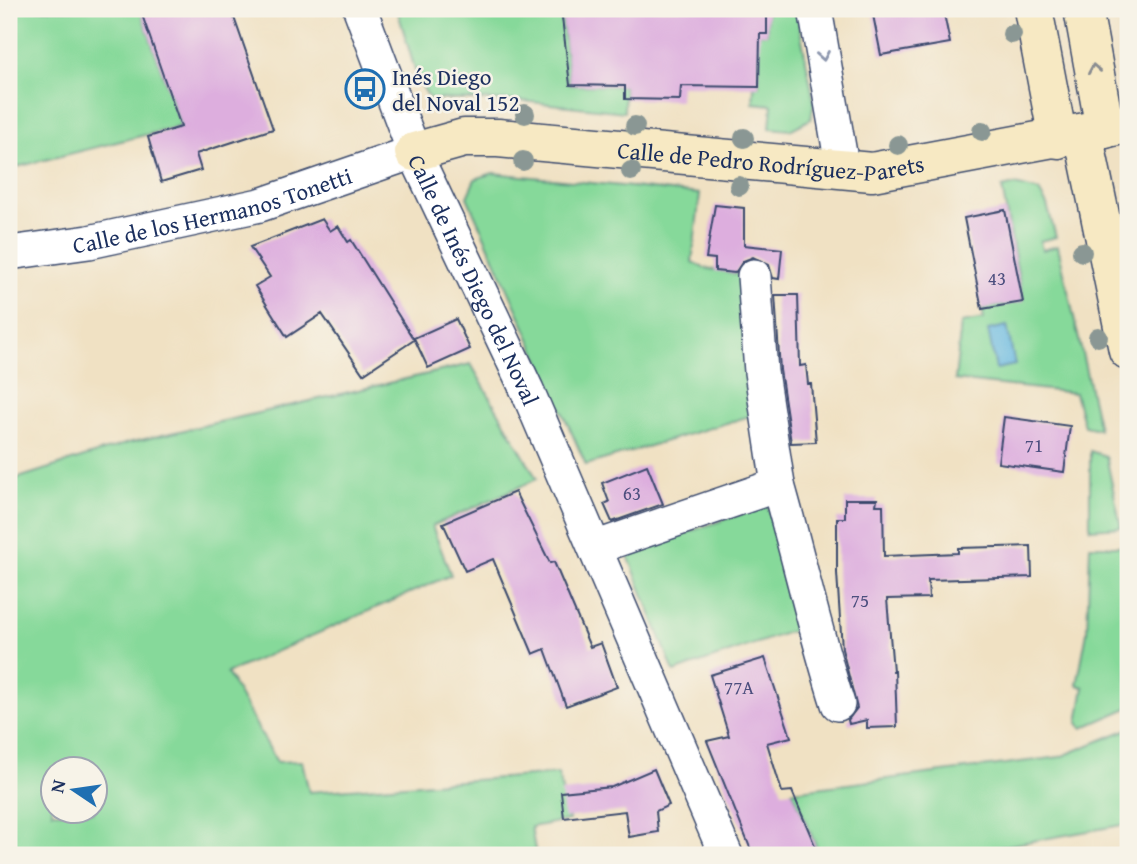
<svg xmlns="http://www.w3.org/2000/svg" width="1137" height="864" viewBox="0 0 1137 864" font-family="'Gentium Book Plus',serif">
<rect width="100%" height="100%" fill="#f7f3e8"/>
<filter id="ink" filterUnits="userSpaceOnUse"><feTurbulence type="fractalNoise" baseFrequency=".0143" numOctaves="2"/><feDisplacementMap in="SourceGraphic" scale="14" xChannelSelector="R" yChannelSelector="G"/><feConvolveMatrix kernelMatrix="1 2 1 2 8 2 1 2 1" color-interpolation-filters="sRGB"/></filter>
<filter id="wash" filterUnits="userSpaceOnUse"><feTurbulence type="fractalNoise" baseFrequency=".00686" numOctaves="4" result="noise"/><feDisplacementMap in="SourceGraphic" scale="28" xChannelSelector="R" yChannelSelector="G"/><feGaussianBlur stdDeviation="1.57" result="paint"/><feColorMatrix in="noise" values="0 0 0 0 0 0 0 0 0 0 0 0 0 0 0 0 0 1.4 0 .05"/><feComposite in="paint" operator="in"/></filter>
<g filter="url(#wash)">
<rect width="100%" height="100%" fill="#f0e1c3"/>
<path fill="#86d99a" stroke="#50847c" stroke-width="2" fill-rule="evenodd" d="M9,9H140L181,126L9,169Z
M397,9H561L570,85L625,86L624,112L522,101L430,99L418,80Z
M767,9H796L814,101L811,119L790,130L770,128L772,105L753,103L754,87L759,86V34L767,33Z
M493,173L700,194L692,262L704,268L744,275L760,413L586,465L467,197L475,179Z
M1015,185L1039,191L1047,205L1056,237L1040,241L1042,250L1058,246L1099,429L1084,426L1075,393L955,380L961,323L984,319L982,309L1023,301L1002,188Z
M471,364L537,479L432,526L451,575L227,673L277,762L302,761L309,792L558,774L569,820L531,827L536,855H9V481L128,443ZM52,770H94V812H52Z
M1090,451L1106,456L1121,527L1090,529Z
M767,505L809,625L674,672L627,553Z
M1090,546H1125L1128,566V708L1082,728L1078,723L1084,687L1077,685L1087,632Z
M1128,729V824L954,855H820L792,791L1060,757Z"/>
<path fill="#63b8e0" stroke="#3f749f" stroke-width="2" d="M1007,326L1015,365L996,369L988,330Z"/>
<g id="blocks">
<path fill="#ddaede" d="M140,9H231L273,129L196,154L201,170L161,182L148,137L181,127Z
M561,9H767V34H760L759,87L681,86L680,100L625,99V86L570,85Z
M885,9H943L950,43L881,55L873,15L885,13Z
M715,205L744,208V245L782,249L779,279L773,278L769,265L753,257L743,261L735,273L715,271V259L706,258Z
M1005,210L1023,302L982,309L964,218Z
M322,219L330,231L338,226L348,242L351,240L414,340L363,374L322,314L287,337L255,286L270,277L250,247Z
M775,295H798L800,366L806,365L808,384H811L816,442L791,443L780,370Z
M456,319L470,349L428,368L414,338Z
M1004,417L1070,426L1064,472L998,463Z
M647,465L663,504L612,522L604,504L609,502L602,483Z
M515,492L550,563L554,562L590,647L601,643L617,687L566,706L545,649L533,654L493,559L465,571L443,523Z
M845,499H877L876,505H883L884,556L958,553V548L1031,546L1032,577L928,580L929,598L887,599L893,671H895L897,727L867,728V720L849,724L848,720L857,708L842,649L837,573V518H845Z
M765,658L791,737L767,743L782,792L792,791L819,855H753L707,741L729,736L710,675Z
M654,769L669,805L656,811L658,832L629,837L625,811L564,818L561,792L612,787Z"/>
</g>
</g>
<g filter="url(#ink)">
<use href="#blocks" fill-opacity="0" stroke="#3b4a6d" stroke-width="2"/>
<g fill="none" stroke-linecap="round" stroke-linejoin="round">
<g stroke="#3b4a6d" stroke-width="36">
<g id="minor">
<path id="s1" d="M360,9L414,152L527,390L726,855"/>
<path d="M815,9L843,171"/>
<path id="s2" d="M9,253L89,242L260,205L414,152"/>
<path d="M778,485C799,558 815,632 838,704"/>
<path d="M597,547L778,485L761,372L754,276"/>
</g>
</g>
<g stroke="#3b4a6d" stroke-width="41">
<g id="secondary">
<path d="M1033,9L1058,139"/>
<path d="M1083,9L1105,129"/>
<path d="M1083,133L1128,350"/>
<path id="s3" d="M414,152L464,138H498L872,172L1128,124"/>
</g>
</g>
<use href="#minor" stroke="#fff" stroke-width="33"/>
<use href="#secondary" stroke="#f7e9c3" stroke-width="38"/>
</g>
<g fill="#8a9794">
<circle cx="1012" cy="34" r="10"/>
<circle cx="525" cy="114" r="10"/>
<circle cx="635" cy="126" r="10"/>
<circle cx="982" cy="131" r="10"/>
<circle cx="744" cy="138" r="10"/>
<circle cx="898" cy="145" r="10"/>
<circle cx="523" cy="161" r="10"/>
<circle cx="631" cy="171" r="10"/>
<circle cx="739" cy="186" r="10"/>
<circle cx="1082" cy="252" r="10"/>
<circle cx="1098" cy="337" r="10"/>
</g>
<defs><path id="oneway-chevron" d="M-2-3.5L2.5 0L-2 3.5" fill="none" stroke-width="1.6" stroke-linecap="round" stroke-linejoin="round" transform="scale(1.75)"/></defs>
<use stroke="#8d97ae" href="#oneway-chevron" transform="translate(823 56) rotate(80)"/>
<use stroke="#898c90" href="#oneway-chevron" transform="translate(1094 69) rotate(-100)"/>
</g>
<defs>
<g id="bus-ring" transform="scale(2.0125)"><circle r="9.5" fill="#f7f3e8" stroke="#1f6fb2" stroke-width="1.5"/><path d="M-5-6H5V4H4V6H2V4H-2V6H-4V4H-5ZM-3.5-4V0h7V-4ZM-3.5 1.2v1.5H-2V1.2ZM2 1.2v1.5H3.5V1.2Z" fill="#1f6fb2"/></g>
</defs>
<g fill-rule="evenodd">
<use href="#bus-ring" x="365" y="89"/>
</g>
<g text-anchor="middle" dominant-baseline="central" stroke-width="5" stroke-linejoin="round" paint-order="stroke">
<g font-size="19" fill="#4c4f7e">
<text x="997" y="278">43</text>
<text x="1034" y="445">71</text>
<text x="632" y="493">63</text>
<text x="860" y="600">75</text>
<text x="739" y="687">77A</text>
</g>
<g font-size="23" fill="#1b2f5e" stroke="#f7f3e8" text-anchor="start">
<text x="392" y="76">Inés Diego<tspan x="392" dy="26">del Noval 152</tspan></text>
</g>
<g font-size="23" fill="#1b2f5e" stroke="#f7f3e8">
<text stroke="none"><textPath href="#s3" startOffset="360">Calle de Pedro Rodríguez-Parets</textPath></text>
<text stroke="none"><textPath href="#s2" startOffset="208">Calle de los Hermanos Tonetti</textPath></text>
<text stroke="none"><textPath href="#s1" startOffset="294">Calle de Inés Diego del Noval</textPath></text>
</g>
</g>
<rect width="1137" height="864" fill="none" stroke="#f7f3e8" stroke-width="35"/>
<g transform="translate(74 790) rotate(283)"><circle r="33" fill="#f7f3e8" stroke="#9fa5b1" stroke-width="2"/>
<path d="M0-5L12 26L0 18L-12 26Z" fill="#1f6fb2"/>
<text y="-10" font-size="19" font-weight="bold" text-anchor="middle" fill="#1b2f5e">N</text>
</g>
</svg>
